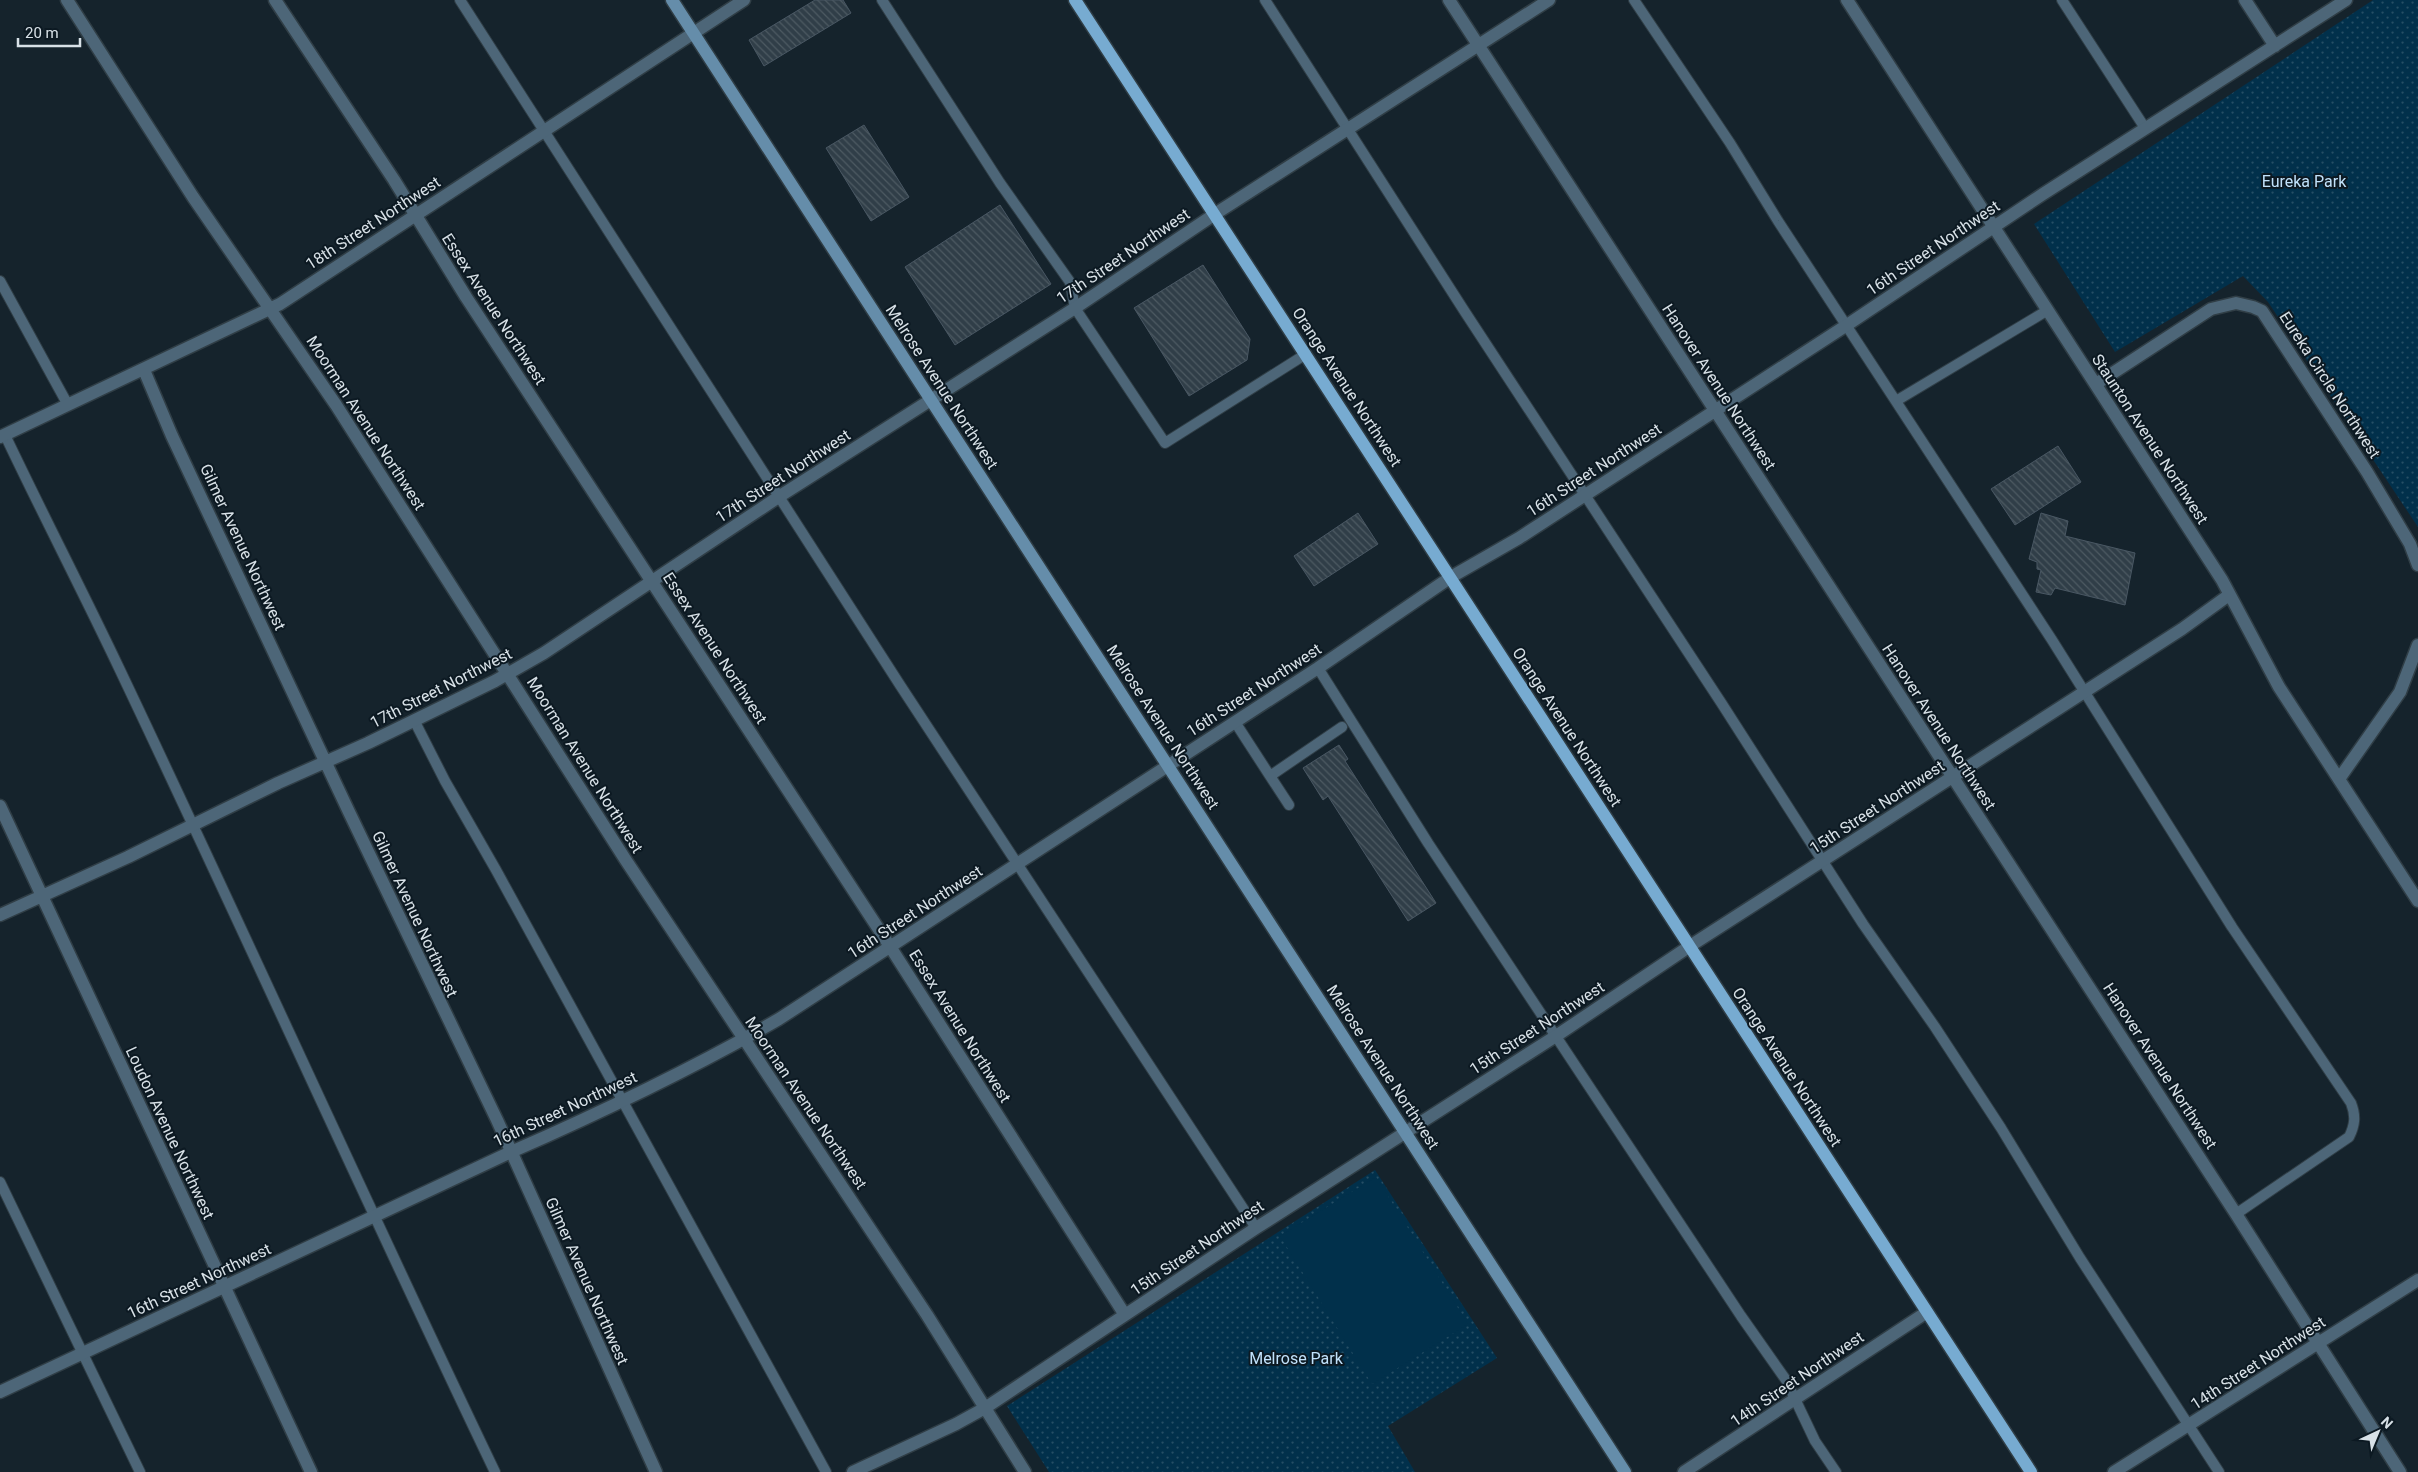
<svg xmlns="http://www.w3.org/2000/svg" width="2418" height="1472" viewBox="0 0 2418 1472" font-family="Roboto,sans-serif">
<defs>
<pattern id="park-dots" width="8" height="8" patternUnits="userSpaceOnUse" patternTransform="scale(1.25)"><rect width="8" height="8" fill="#01304b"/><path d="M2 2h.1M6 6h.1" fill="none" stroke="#254e65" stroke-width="1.8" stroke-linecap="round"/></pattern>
<pattern id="building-back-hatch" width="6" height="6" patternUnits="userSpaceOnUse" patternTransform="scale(1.25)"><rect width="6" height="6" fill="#303e48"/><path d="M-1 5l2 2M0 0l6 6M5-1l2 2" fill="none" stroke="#4d5a62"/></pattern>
</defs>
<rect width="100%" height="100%" fill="#15232c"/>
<path fill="url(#park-dots)" d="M2373,0H2418V527L2268,302L2243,276L2115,352L2034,224Z
M1375,1170L1497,1358L1388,1426L1415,1472H1049L1007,1406Z"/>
<path fill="#01304b" d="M1376,1177L1468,1324L1372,1384L1280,1236Z"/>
<path fill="url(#building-back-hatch)" stroke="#495763" d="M815,0H843L851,13L764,66L749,40Z
M864,125L909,197L871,221L826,148Z
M1000,205L1051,284L955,345L905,267Z
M1203,265L1250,339L1247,360L1189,396L1134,308Z
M2058,446L2081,482L2015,525L1991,489Z
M1358,513L1378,544L1314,586L1294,556Z
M2041,513L2068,521L2065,536L2135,553L2125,605L2055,588L2051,595L2036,592L2041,570L2037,569V562L2029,559Z
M1339,745L1348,759L1345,761L1436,903L1408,921L1328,796L1323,800L1303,768Z"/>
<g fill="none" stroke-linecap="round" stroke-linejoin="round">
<g stroke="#303e46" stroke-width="12">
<path id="lane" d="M460,0L900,685L1256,1228
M882,0L1000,183L1070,282L1075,308L1165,443L1306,354
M1265,0L1465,312L1722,704L1863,924L1935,1027L2001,1128L2080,1258L2219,1472
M1634,0L1730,143L1778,221L2052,640L2232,927L2351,1103C2356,1116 2355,1125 2349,1137L2236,1214
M2062,0L2145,128
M0,281L68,405
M1896,401L2048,310
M5,435C42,513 82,590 119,668C246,935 367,1205 495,1472
M1318,668L1428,843L1741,1316L1786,1380L1815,1441L1836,1472
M414,720L445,781L496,870L826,1472
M1235,722L1270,776L1342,727
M1270,776L1289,805
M0,1182L140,1472"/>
</g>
<g stroke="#303e46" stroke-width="15">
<path id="street" d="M67,0L193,197L336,405L625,859L927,1315L1025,1472
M275,0L394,180L466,297L891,948L1125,1315
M1449,0L2236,1214L2400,1472
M1847,0L2222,580L2279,687L2418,901
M2245,0L2275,46
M144,370L172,436L349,812L497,1120L656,1472
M2096,384L2211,309L2236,303L2253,307L2262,311L2367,472L2410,544L2418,565
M0,437L280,304L744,0
M2339,779L2400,692L2418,645
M0,806L311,1472
M0,915L128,857L278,783L368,743L495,681L544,653L780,496L1075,308L1215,214L1549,0
M0,1392L511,1152C602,1112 692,1069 779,1019L1318,668L1451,577L1519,538L1847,325L2043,194L2346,0
M853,1472L956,1424L985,1408L1256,1228L1556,1036L1690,946L2182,629L2229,595
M1684,1472L1927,1312
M2114,1472L2418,1280"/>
</g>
<g stroke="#303e46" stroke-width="15">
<path id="secondary" d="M672,0L1625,1472"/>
</g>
<g stroke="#303e46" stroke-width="15">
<path id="primary" d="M1075,0L2031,1472"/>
</g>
<use href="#lane" stroke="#4d6678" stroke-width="10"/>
<use href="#street" stroke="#4d6678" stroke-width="12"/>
<use href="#secondary" stroke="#658daa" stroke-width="12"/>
<use href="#primary" stroke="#77abd1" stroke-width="12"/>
</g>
<g text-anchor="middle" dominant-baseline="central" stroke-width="4" stroke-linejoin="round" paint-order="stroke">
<g font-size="16" fill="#c0e1fa" stroke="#0c1922">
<text x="2304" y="181">Eureka Park</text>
<text x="1296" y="1358">Melrose Park</text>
</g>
<g font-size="16" fill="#d8e1e7" stroke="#0c1922">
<text transform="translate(373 223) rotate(-33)">18th Street Northwest</text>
<text transform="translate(1933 248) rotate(-34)">16th Street Northwest</text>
<text transform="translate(1123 256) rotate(-34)">17th Street Northwest</text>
<text transform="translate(494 309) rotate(57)">Essex Avenue Northwest</text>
<text transform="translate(2330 385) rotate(57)">Eureka Circle Northwest</text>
<text transform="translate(942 387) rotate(57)">Melrose Avenue Northwest</text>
<text transform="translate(1347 387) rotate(57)">Orange Avenue Northwest</text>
<text transform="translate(1719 387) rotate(57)">Hanover Avenue Northwest</text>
<text transform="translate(366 423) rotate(57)">Moorman Avenue Northwest</text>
<text transform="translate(2150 439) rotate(57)">Staunton Avenue Northwest</text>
<text transform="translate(1594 470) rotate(-33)">16th Street Northwest</text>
<text transform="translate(783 476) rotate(-33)">17th Street Northwest</text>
<text transform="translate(243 547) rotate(65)">Gilmer Avenue Northwest</text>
<text transform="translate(715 648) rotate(57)">Essex Avenue Northwest</text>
<text transform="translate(441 688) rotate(-27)">17th Street Northwest</text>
<text transform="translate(1254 690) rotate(-33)">16th Street Northwest</text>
<text transform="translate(1163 727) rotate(57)">Melrose Avenue Northwest</text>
<text transform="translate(1567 727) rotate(57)">Orange Avenue Northwest</text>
<text transform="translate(1939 727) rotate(57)">Hanover Avenue Northwest</text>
<text transform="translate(585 765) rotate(58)">Moorman Avenue Northwest</text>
<text transform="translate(1877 807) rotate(-33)">15th Street Northwest</text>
<text transform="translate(915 912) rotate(-33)">16th Street Northwest</text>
<text transform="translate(415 914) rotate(65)">Gilmer Avenue Northwest</text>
<text transform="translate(960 1026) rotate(58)">Essex Avenue Northwest</text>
<text transform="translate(1537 1028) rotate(-33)">15th Street Northwest</text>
<text transform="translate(2160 1066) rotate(57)">Hanover Avenue Northwest</text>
<text transform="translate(1383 1067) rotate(57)">Melrose Avenue Northwest</text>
<text transform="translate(1787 1067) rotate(57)">Orange Avenue Northwest</text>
<text transform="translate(806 1103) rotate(56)">Moorman Avenue Northwest</text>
<text transform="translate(565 1109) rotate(-25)">16th Street Northwest</text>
<text transform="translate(170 1133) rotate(65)">Loudon Avenue Northwest</text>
<text transform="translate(1197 1248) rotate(-34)">15th Street Northwest</text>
<text transform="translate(199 1281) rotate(-25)">16th Street Northwest</text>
<text transform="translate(587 1281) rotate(66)">Gilmer Avenue Northwest</text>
<text transform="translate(2258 1363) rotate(-33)">14th Street Northwest</text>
<text transform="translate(1797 1379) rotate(-34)">14th Street Northwest</text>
</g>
</g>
<g transform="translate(2378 1432) rotate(44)" stroke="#0c1922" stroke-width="4" paint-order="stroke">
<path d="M0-4L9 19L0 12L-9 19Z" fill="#d8e1e7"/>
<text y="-8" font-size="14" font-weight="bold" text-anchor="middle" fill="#d8e1e7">N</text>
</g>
<path d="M18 38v8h62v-8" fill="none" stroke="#d8e1e7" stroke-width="2.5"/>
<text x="25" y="38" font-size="15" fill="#d8e1e7" stroke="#0c1922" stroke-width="4" paint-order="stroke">20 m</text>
</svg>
